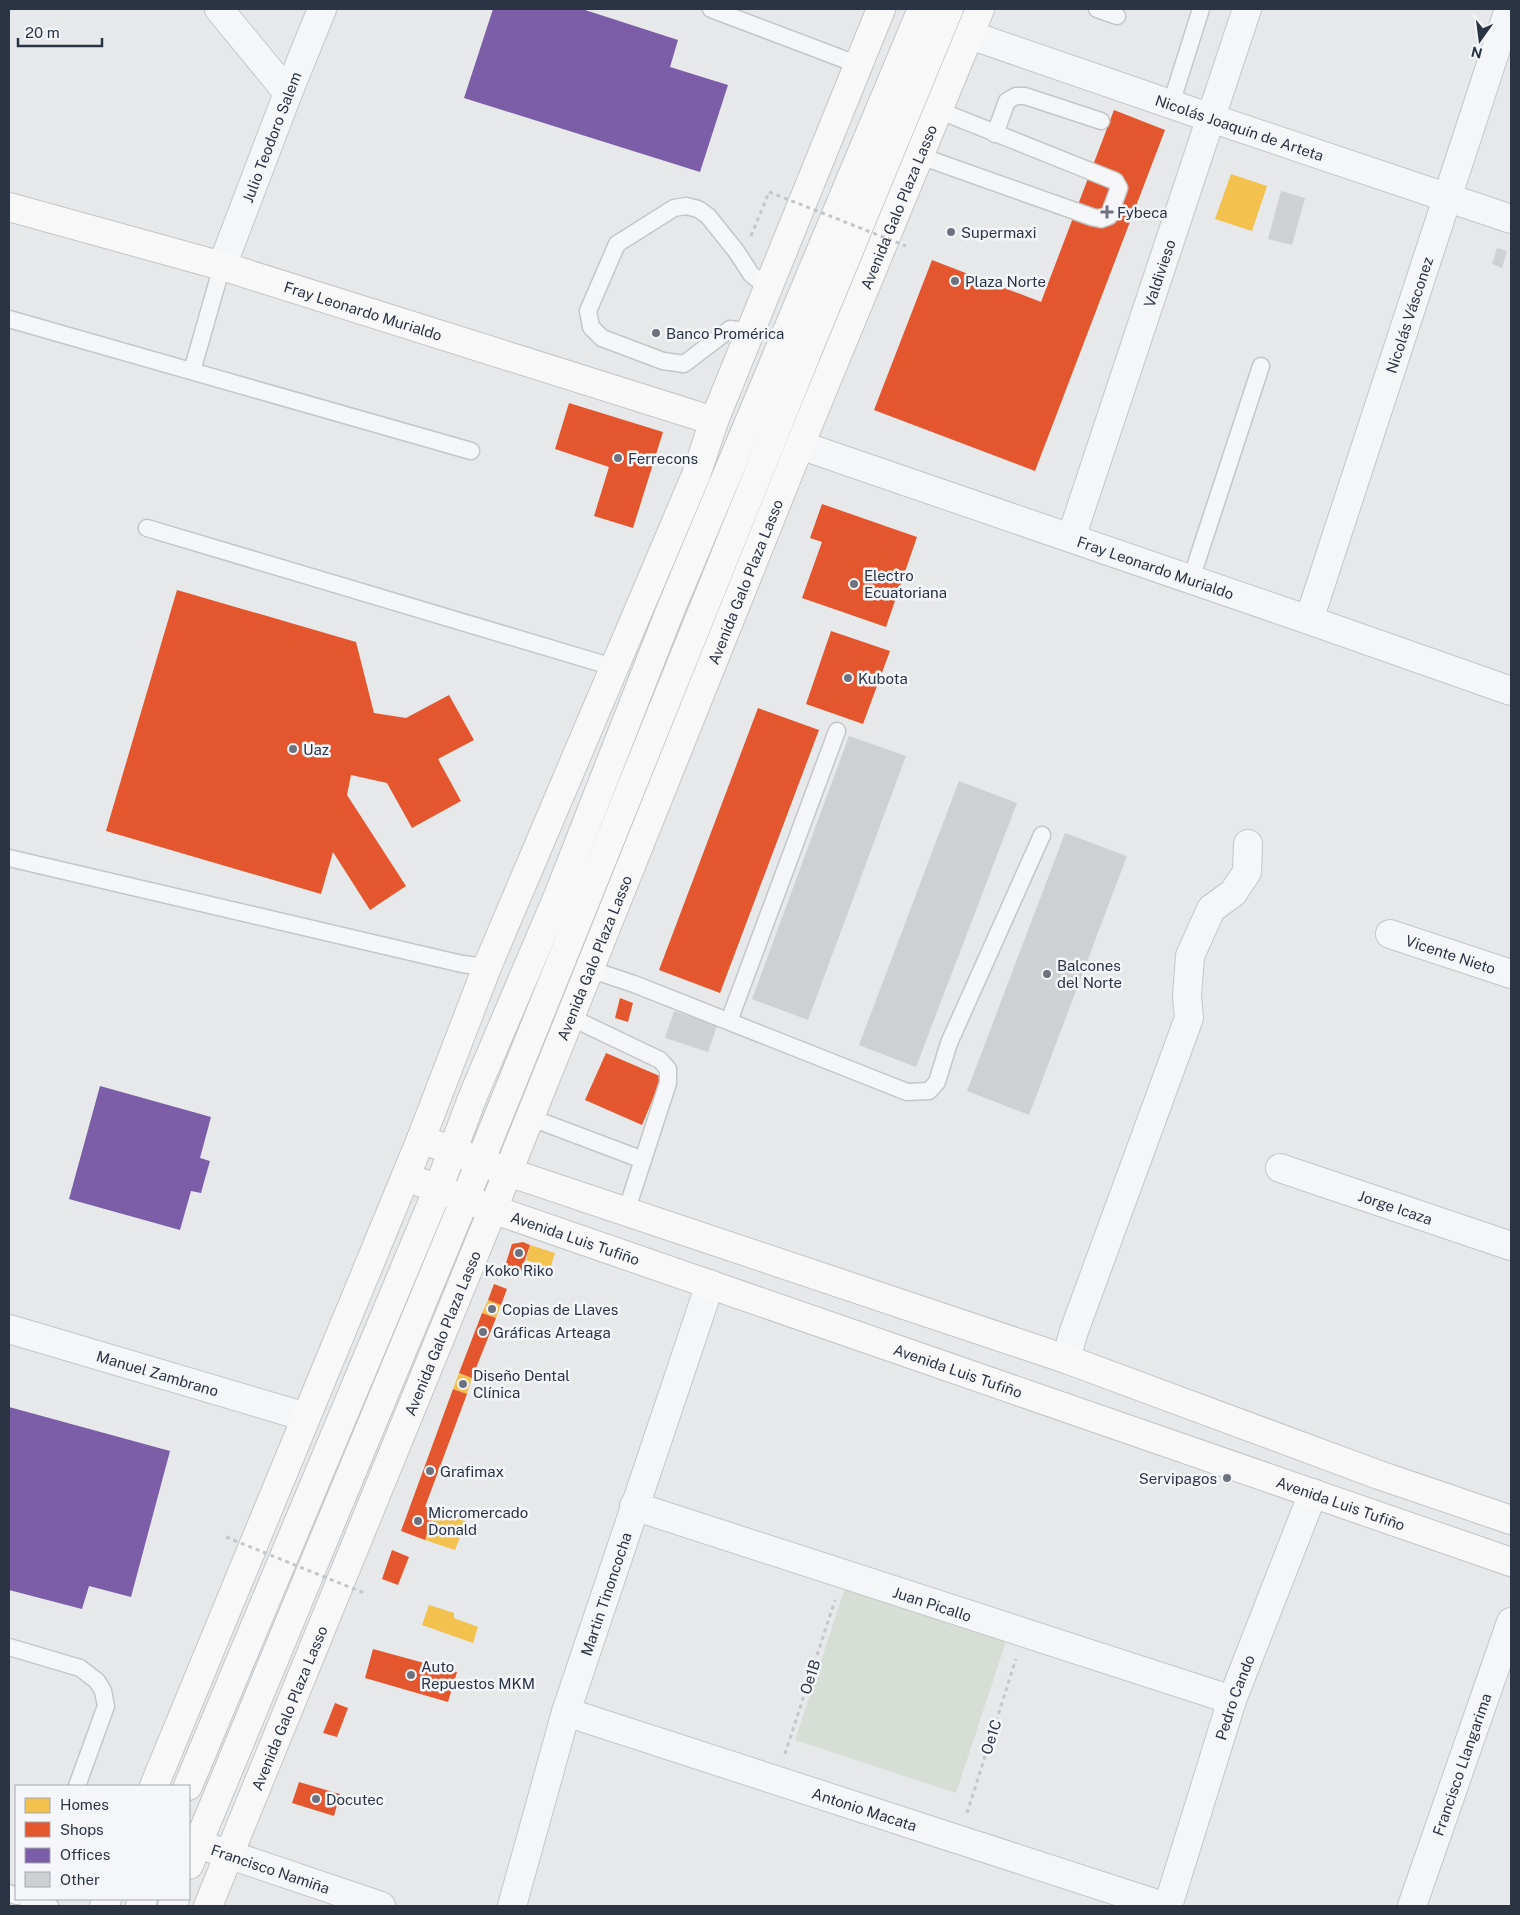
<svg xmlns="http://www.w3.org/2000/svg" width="1520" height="1915" viewBox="0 0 1520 1915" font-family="'Public Sans',sans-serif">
<rect width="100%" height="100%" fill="#e6e8ea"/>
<path fill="#d6ded6" d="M850,1573L1011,1626L956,1793L795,1740Z"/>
<path fill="#f2c14e" d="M1231,174L1267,186L1252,231L1215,219Z
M530,1245L555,1253L550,1268L526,1260Z
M488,1300L501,1305L496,1318L482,1313Z
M459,1373L472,1378L467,1394L453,1389Z
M435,1510L466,1521L455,1550L425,1540Z
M429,1605L454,1613V1618L478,1627L473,1643L422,1625Z"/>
<path fill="#e4572e" d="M1114,110L1165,130L1035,471L874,410L932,260L1041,302Z
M569,403L663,432L633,528L594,516L609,467L555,449Z
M822,504L917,537L886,627L802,598L822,542L810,538Z
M177,590L356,642L374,713L406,718L449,695L474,740L438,759L461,801L412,828L387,783L351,775L347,795L406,886L370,910L333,852L321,894L106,831Z
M831,631L890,651L863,724L806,704Z
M758,708L819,730L720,993L659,970Z
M620,998L633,1003L628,1022L615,1018Z
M606,1053L662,1077L642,1125L585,1100Z
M523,1242L530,1245L521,1272L505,1266L512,1244Z
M494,1284L507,1289L501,1305L488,1300Z
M482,1313L496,1318L472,1378L459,1373Z
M453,1389L467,1394L425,1507L435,1510L425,1540L401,1531Z
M392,1550L409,1557L398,1585L382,1579Z
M373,1649L457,1672L448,1702L365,1678Z
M335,1703L348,1708L337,1737L323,1733Z
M299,1782L340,1794L334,1816L292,1803Z"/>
<path fill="#7b5ea7" d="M493,9H582L678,40L670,67L728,85L700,172L464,98Z
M100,1086L211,1117L200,1158L210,1161L204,1182L201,1193L191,1191L180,1230L69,1199Z
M9,1407L170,1451L131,1597L89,1586L82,1609L9,1590Z"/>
<path fill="#ced0d3" d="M1281,191L1305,198L1292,245L1268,239Z
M1497,248L1507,251L1502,268L1492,264Z
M849,736L906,756L808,1020L752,999Z
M959,781L1017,803L916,1067L859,1045Z
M1065,833L1127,856L1029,1115L967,1091Z
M674,1011L717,1026L708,1052L665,1038Z"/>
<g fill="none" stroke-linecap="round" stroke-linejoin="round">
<g stroke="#c4c6c8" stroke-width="19">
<path id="lane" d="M711,9L859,65
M1097,9L1117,16
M1171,104L1201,9
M995,134L1007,101L1016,96H1025L1101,121
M920,156L1092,217L1101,219L1109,216L1119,188L1115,181L938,110
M9,319L471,451
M750,332L730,329L684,364L663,361L602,338L591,327L588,311L617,244L674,208L686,206L698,209L708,216L736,251L751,274L768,288
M192,371L222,266
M147,528L613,667
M1191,579L1261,366
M9,858L462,964L487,967
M589,969L634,984L907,1092L929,1091L937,1082L949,1043L1042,835
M570,1017L660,1060L668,1069V1083L626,1212
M729,1021L837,731
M529,1117L643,1160
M9,1647L80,1668L97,1681L103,1691L106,1706L77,1786
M9,1893L16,1896
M26,1899L50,1906"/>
</g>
<g stroke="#c4c6c8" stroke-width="30">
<g id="street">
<path d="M219,9L288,93"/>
<path id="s1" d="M970,35L1211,118L1511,219"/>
<path id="s2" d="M222,266L288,93L322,9"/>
<path id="s3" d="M800,445L1309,620L1511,691"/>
<path id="s4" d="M1071,538L1247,9"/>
<path id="s5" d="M1309,620L1509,9"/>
<path id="s6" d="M1390,934L1511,974"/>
<path id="s7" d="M1280,1168L1511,1246"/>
<path id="s8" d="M9,1329L306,1417"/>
<path d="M1066,1359L1074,1331L1189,1018L1187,996L1190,956L1211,909L1233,893L1247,872L1248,844"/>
<path id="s9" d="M634,1506C833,1571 1032,1637 1232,1700"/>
<path id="s10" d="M566,1712L1163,1906"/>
<path id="s11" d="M189,1841L381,1906"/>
<path id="s12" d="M512,1906L566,1712L710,1284"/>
<path id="s13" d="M1168,1906L1232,1700L1313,1493"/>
<path id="s14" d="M1412,1906L1511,1622"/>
</g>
</g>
<g stroke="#c4c6c8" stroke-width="30">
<g id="secondary">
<path id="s15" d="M9,207L222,266L714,421"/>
<path d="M154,1786L421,1139L487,967L696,475L714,421L881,9"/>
<path d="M104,1906L107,1899"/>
<path id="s16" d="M208,1906L508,1172L800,445L980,9"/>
</g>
</g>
<g stroke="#c2c5c8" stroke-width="30">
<g id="primary">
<path d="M421,1139L508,1172L1066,1359L1379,1475L1511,1520"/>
<path id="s17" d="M406,1177L492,1209L1511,1562"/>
<path d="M188,1786L438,1189L473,1096L558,896L670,611L922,9"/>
<path d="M189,1865L465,1199L810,345L949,9"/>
<path d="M140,1906L143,1899"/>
<path d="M172,1906L175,1899"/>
</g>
</g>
<path stroke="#c5c6ca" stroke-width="3" stroke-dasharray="4 4" stroke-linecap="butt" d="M751,236L769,192
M785,1754L835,1600
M967,1813L1016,1659"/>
<use href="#lane" stroke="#f5f6f7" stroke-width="16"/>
<use href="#street" stroke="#f5f6f7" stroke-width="28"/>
<use href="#secondary" stroke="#f8f8f8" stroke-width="28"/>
<use href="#primary" stroke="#f8f8f8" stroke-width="28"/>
<path stroke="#c5c6ca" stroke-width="3" stroke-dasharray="4 4" stroke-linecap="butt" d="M769,192L906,246
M226,1537L364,1593"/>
</g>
<g fill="#6c737f" stroke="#f4f6f9" stroke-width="2">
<path d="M1104.5 204.5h5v5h5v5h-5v5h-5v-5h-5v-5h5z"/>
<circle cx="951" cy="232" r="5"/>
<circle cx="955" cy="281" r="5"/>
<circle cx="656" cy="333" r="5"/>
<circle cx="618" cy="458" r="5"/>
<circle cx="854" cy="584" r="5"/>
<circle cx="848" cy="678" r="5"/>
<circle cx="293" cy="749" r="5"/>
<circle cx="1047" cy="974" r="5"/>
<circle cx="519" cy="1253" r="5"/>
<circle cx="492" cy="1309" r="5"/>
<circle cx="483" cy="1332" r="5"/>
<circle cx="463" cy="1384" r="5"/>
<circle cx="430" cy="1471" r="5"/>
<circle cx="1227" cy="1478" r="5"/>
<circle cx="418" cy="1521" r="5"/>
<circle cx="411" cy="1675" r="5"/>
<circle cx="316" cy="1799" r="5"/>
</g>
<g text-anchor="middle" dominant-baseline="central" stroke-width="5" stroke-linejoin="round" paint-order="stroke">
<g font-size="15" fill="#2b3445" stroke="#f4f6f9">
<text stroke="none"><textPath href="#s1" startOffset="285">Nicolás Joaquín de Arteta</textPath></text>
<text stroke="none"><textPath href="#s2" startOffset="138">Julio Teodoro Salem</textPath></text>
<text stroke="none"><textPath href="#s16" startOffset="1834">Avenida Galo Plaza Lasso</textPath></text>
<text stroke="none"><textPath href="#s4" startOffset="279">Valdivieso</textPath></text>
<text stroke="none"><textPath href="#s15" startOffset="369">Fray Leonardo Murialdo</textPath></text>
<text stroke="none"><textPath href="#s5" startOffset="321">Nicolás Vásconez</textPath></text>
<text stroke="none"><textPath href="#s3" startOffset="376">Fray Leonardo Murialdo</textPath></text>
<text stroke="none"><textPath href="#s16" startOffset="1429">Avenida Galo Plaza Lasso</textPath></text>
<text stroke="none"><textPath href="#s6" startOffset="64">Vicente Nieto</textPath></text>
<text stroke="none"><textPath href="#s16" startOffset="1024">Avenida Galo Plaza Lasso</textPath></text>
<text stroke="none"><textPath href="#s7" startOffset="122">Jorge Icaza</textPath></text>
<text stroke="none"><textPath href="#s17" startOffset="180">Avenida Luis Tufiño</textPath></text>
<text stroke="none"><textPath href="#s16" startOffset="619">Avenida Galo Plaza Lasso</textPath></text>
<text stroke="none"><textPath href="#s17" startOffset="585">Avenida Luis Tufiño</textPath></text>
<text stroke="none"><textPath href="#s8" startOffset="155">Manuel Zambrano</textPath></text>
<text stroke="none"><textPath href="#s17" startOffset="990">Avenida Luis Tufiño</textPath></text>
<text stroke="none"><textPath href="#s12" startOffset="326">Martin Tinoncocha</textPath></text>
<text stroke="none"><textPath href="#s9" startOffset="314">Juan Picallo</textPath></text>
<text transform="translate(810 1677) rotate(-72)">Oe1B</text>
<text stroke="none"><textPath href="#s13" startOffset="219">Pedro Cando</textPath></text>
<text stroke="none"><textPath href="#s16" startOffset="214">Avenida Galo Plaza Lasso</textPath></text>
<text transform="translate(991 1737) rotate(-72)">Oe1C</text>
<text stroke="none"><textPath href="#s14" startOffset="150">Francisco Llangarima</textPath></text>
<text stroke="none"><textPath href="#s10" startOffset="314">Antonio Macata</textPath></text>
<text stroke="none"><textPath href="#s11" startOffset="86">Francisco Namiña</textPath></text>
</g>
<g font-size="15" fill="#2b3445" stroke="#f4f6f9" text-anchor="start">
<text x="1117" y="212">Fybeca</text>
<text x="961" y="232">Supermaxi</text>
<text x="965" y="281">Plaza Norte</text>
<text x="666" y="333">Banco Promérica</text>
<text x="628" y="458">Ferrecons</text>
<text x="864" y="575">Electro<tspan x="864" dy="17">Ecuatoriana</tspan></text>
<text x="858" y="678">Kubota</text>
<text x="303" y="749">Uaz</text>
<text x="1057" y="965">Balcones<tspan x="1057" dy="17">del Norte</tspan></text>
<text x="519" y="1270" text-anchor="middle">Koko Riko</text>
<text x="502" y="1309">Copias de Llaves</text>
<text x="493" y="1332">Gráficas Arteaga</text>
<text x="473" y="1375">Diseño Dental<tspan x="473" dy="17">Clínica</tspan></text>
<text x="440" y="1471">Grafimax</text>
<text x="1217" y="1478" text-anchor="end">Servipagos</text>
<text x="428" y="1512">Micromercado<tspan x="428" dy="17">Donald</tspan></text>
<text x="421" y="1666">Auto<tspan x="421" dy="17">Repuestos MKM</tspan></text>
<text x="326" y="1799">Docutec</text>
</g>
</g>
<rect width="1520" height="1915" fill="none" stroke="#2b3445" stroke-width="20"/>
<rect x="15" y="1785" width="175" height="115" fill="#f4f6f9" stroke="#a4a8b1"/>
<rect x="25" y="1798" width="25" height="15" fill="#f2c14e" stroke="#a4a8b1"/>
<text x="60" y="1810" font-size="15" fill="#2b3445">Homes</text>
<rect x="25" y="1822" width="25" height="15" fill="#e4572e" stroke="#a4a8b1"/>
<text x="60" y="1835" font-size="15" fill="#2b3445">Shops</text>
<rect x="25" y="1848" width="25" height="15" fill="#7b5ea7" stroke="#a4a8b1"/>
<text x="60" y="1860" font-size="15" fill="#2b3445">Offices</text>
<rect x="25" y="1872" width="25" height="15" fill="#ced0d3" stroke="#a4a8b1"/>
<text x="60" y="1885" font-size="15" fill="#2b3445">Other</text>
<g transform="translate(1480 40) rotate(194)" stroke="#f4f6f9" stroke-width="4" paint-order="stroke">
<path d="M0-4L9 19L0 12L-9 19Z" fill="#2b3445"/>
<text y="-8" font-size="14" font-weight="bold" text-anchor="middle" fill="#2b3445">N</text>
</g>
<path d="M18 38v8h84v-8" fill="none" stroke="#2b3445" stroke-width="2.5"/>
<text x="25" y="38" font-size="15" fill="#2b3445" stroke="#f4f6f9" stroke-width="4" paint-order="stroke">20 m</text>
</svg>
